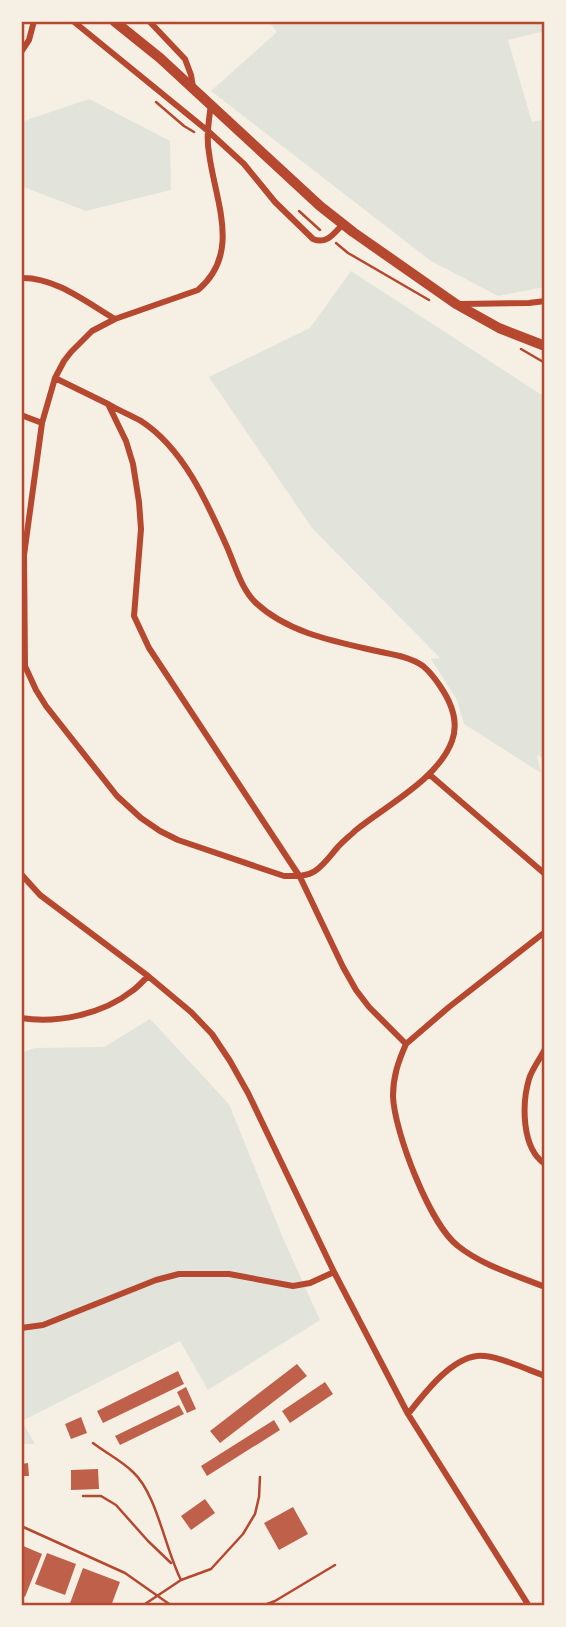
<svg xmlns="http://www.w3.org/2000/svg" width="566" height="1627" viewBox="0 0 566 1627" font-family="Lato,sans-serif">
<rect width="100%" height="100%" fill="#f6efe4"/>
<path fill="#e2e4dc" d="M268,21H545V31L508,40L532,122L545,119V287L498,296L431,261L211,91L277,32Z
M89,99L170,141L171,190L86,211L21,186V122Z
M351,271L545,397V759L537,755L541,773L464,724L457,700L431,659L440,658L312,528L209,377L310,328Z
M150,1019L229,1104L283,1238L320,1320L208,1390L180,1341L22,1421L35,1444H21V1053L35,1048L104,1047Z"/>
<path fill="#bf614a" d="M297,1364L307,1376L220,1443L210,1431Z
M178,1371L184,1384L103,1423L97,1411Z
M325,1382L333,1394L290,1423L282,1411Z
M186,1387L196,1409L187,1413L177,1392Z
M179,1405L184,1414L120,1445L115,1436Z
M81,1417L87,1433L71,1439L65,1424Z
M274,1420L280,1430L207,1476L201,1466Z
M28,1463L29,1476H21V1464Z
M98,1469L99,1489L71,1490V1470Z
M205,1499L215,1513L191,1530L181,1516Z
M293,1507L308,1534L279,1550L264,1523Z
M21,1545L42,1554L25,1597L21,1595Z
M47,1553L76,1564L65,1595L35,1584Z
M83,1568L120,1582L111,1606H69Z"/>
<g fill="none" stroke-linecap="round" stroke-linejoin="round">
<path stroke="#b5482f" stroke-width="2.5" d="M156,102L184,126L194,132
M299,211L320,230
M336,243L348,253L429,300
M521,349L545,363"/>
<path stroke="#b5482f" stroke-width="2.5" d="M93,1443C106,1453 122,1461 133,1472C157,1494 165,1549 181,1580L142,1606
M83,1496H101L116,1505L148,1541L171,1563
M21,1526L125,1573L172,1606
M181,1580L211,1569L243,1534L255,1514L259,1497L260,1477
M262,1606L275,1601L335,1565"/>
<path stroke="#b5482f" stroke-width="6" d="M73,21L208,131L244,164L275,202L313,239C327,245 334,233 343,224
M149,21L185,59L191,75L193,87
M21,52L29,40L34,21
M21,278C55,277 86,302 115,319
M460,304L529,303L545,301
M55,378L108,404L126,441L133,464L139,502L141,529L134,616L149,648L300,877L343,967L356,990L369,1007L406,1044C398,1062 393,1077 393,1096C394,1131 430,1225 458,1246C483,1266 516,1275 545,1287
M108,404C118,410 130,415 141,421C183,448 207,502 227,547C235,565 241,589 256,603C287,632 332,641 372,650C389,654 409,656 423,666C429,671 436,680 440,686C451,702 459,722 452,741C438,779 387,805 356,830C350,836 343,841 337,848C330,856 324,865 315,871C306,877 295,876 284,876L178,840L160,831L141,818L117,796L46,706L36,690L25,666L24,555L42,423L55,378L64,361L71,352L92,331L115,319L198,290C242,253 215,201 209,153C206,137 209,120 211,104
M21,415L42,423
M430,775L545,874
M21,874L40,895L148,976L191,1012L212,1034L230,1061L248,1093L334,1272L408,1414L529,1606
M21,1018C57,1024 103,1014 132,991C138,987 143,981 148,976
M406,1044L449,1007L545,932
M545,1049C540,1059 532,1069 529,1079C522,1103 521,1148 545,1164
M21,1328L43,1325L156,1280L179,1274H229L293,1286L310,1283L334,1272
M408,1414C424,1394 450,1359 477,1356C495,1354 528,1370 545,1376"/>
<path stroke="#b5482f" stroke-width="10" d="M114,21L160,58L320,206L353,232L456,304L499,328L545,346"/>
</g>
<rect width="566" height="1627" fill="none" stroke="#f6efe4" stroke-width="46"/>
<rect x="23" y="23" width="520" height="1581" fill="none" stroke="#b5482f" stroke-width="2.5"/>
</svg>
